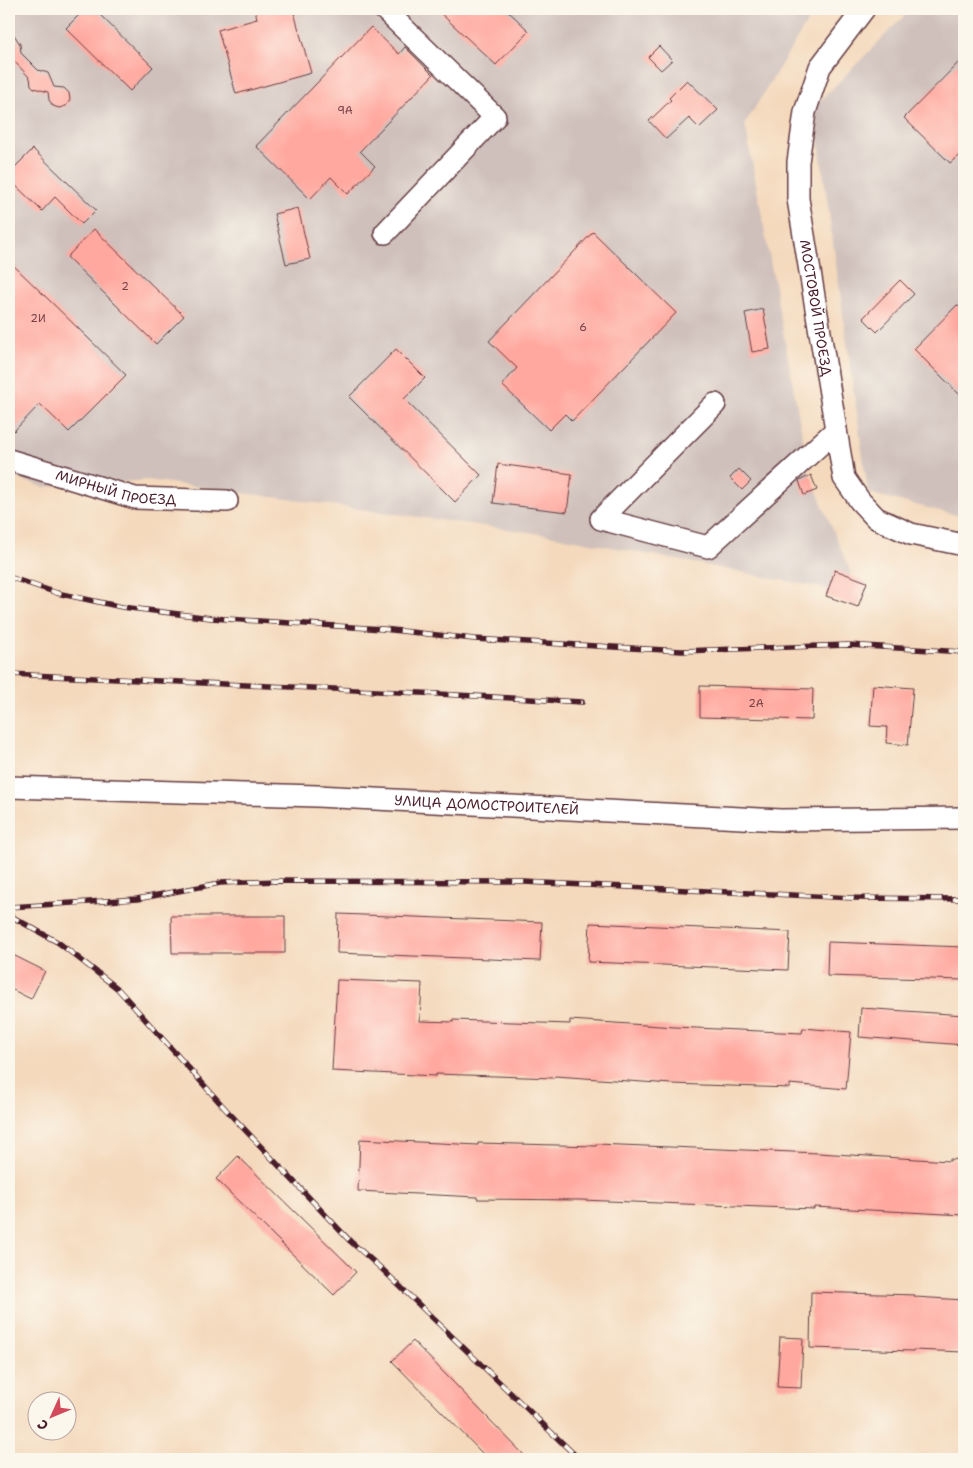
<svg xmlns="http://www.w3.org/2000/svg" width="973" height="1468" viewBox="0 0 973 1468" font-family="'Shantell Sans',sans-serif">
<rect width="100%" height="100%" fill="#fbf7ec"/>
<filter id="ink" filterUnits="userSpaceOnUse"><feTurbulence type="fractalNoise" baseFrequency=".02" numOctaves="2"/><feDisplacementMap in="SourceGraphic" scale="10" xChannelSelector="R" yChannelSelector="G"/><feConvolveMatrix kernelMatrix="1 2 1 2 8 2 1 2 1" color-interpolation-filters="sRGB"/></filter>
<filter id="wash" filterUnits="userSpaceOnUse"><feTurbulence type="fractalNoise" baseFrequency=".0096" numOctaves="4" result="noise"/><feDisplacementMap in="SourceGraphic" scale="20" xChannelSelector="R" yChannelSelector="G"/><feGaussianBlur stdDeviation="1.12" result="paint"/><feColorMatrix in="noise" values="0 0 0 0 0 0 0 0 0 0 0 0 0 0 0 0 0 1.4 0 .05"/><feComposite in="paint" operator="in"/></filter>
<g filter="url(#wash)">
<rect width="100%" height="100%" fill="#f4d9bc"/>
<path fill="#cfc0bb" d="M9,9H815L745,124L809,472L860,595L549,535L148,480L44,487L9,476Z
M911,9H964V517L868,493L814,107Z"/>
<g id="blocks">
<path fill="#ffa89f" d="M85,9H94L153,67L130,91L66,28Z
M255,9H293L311,73L236,94L218,30L257,19Z
M436,9H506L529,31L496,65Z
M9,27L20,44L21,53L38,70L48,73L54,87L64,88L69,93L70,100L66,106L59,108L53,106L49,100L48,92L34,88L31,85L30,78L13,60L9,59Z
M371,27L399,54L405,47L433,75L360,151L375,166L348,194L331,177L310,199L256,146Z
M659,46L672,60L661,70L648,57Z
M964,57V151L950,163L904,118Z
M687,80L718,110L699,128L689,118L666,139L649,121L671,100L669,98Z
M33,149L96,210L82,224L55,197L42,211L9,179V173Z
M298,208L310,259L286,264L274,214Z
M94,229L184,316L156,344L67,257Z
M593,232L676,313L572,421L565,414L549,430L502,385L517,368L489,341Z
M9,261L126,375L69,432L40,404L14,431L9,425Z
M900,280L914,294L877,332L863,318Z
M957,305L964,310V399L914,349Z
M763,309L770,349L752,352L745,313Z
M396,349L425,378L404,399L481,475L455,502L349,397Z
M498,464L572,474L567,512L493,503Z
M739,469L751,481L742,490L730,478Z
M811,475L817,490L804,495L799,481Z
M835,570L867,582L858,607L826,596Z
M873,685L913,688L908,745L886,743L887,727L870,726Z
M700,686L813,689L812,720L700,717Z
M338,914L542,922L540,961L337,953Z
M171,916H285V953H172Z
M590,923L790,932L788,970L588,962Z
M828,942L964,947V980L827,976Z
M9,953L45,971L31,999L9,988Z
M337,980L422,983L420,1021L453,1022V1020L570,1024V1020L675,1027L802,1033L803,1028L851,1032L846,1089L790,1084V1088L672,1084L555,1076L554,1078L436,1074V1076L332,1071Z
M861,1008L964,1015V1045L859,1037Z
M360,1139L478,1145V1143L596,1146V1144L818,1153L950,1161V1159L964,1160V1215L814,1207V1209L581,1200L477,1199V1197L358,1191Z
M238,1156L356,1272L334,1295L216,1179Z
M811,1292L915,1295V1297L964,1300V1352L913,1350V1351L810,1348Z
M780,1337L803,1338L801,1388L777,1387Z
M413,1341L528,1459H488L392,1361Z"/>
</g>
</g>
<g filter="url(#ink)">
<use href="#blocks" fill-opacity="0" stroke="#643b41" stroke-width="1"/>
<g fill="none" stroke-linecap="round" stroke-linejoin="round">
<g stroke="#643b41" stroke-width="24">
<g id="minor">
<path d="M384,9L495,117L385,233"/>
<path id="s1" d="M864,9L820,67L805,112L798,162V199L844,478L860,501L876,518L911,534L964,545"/>
<path d="M715,404L601,519L708,547L836,430"/>
<path id="s2" d="M9,460L135,498L227,501"/>
<path id="s3" d="M9,787L317,796L781,820L964,818"/>
</g>
</g>
<use href="#minor" stroke="#fff" stroke-width="21"/>
<g stroke="#4a1f2b" stroke-width="5.5">
<path id="rail" d="M9,577L57,593L122,607L211,618L383,629L474,639L682,651L848,645L964,652
M9,674L420,693L582,702
M9,907L137,899L220,883L280,881L524,882L854,898L964,899
M9,915L59,943L117,988L230,1114L350,1241L383,1270L579,1459"/>
</g>
<use href="#rail" stroke="#fbf7ec" stroke-width="4" stroke-dasharray="11" stroke-linecap="butt"/>
</g>
</g>
<g text-anchor="middle" dominant-baseline="central" stroke-width="4.5" stroke-linejoin="round" paint-order="stroke">
<g font-size="11" fill="#774148">
<text x="345" y="110">9А</text>
<text x="125" y="286">2</text>
<text x="38" y="318">2И</text>
<text x="583" y="327">6</text>
<text x="756" y="703">2А</text>
</g>
<g font-size="14" fill="#4a1f2b" stroke="#fbf7ec">
<text stroke="none"><textPath href="#s1" startOffset="318">МОСТОВОЙ ПРОЕЗД</textPath></text>
<text stroke="none"><textPath href="#s2" startOffset="111">МИРНЫЙ ПРОЕЗД</textPath></text>
<text stroke="none"><textPath href="#s3" startOffset="478">УЛИЦА ДОМОСТРОИТЕЛЕЙ</textPath></text>
</g>
</g>
<rect width="973" height="1468" fill="none" stroke="#fbf7ec" stroke-width="30"/>
<g transform="translate(52 1416) rotate(226)"><circle r="24" fill="#fbf7ec" stroke="#b4a19f"/>
<path d="M0-4L9 19L0 12L-9 19Z" fill="#d1495b"/>
<text y="-8" font-size="14" font-weight="bold" text-anchor="middle" fill="#4a1f2b">С</text>
</g>
</svg>
